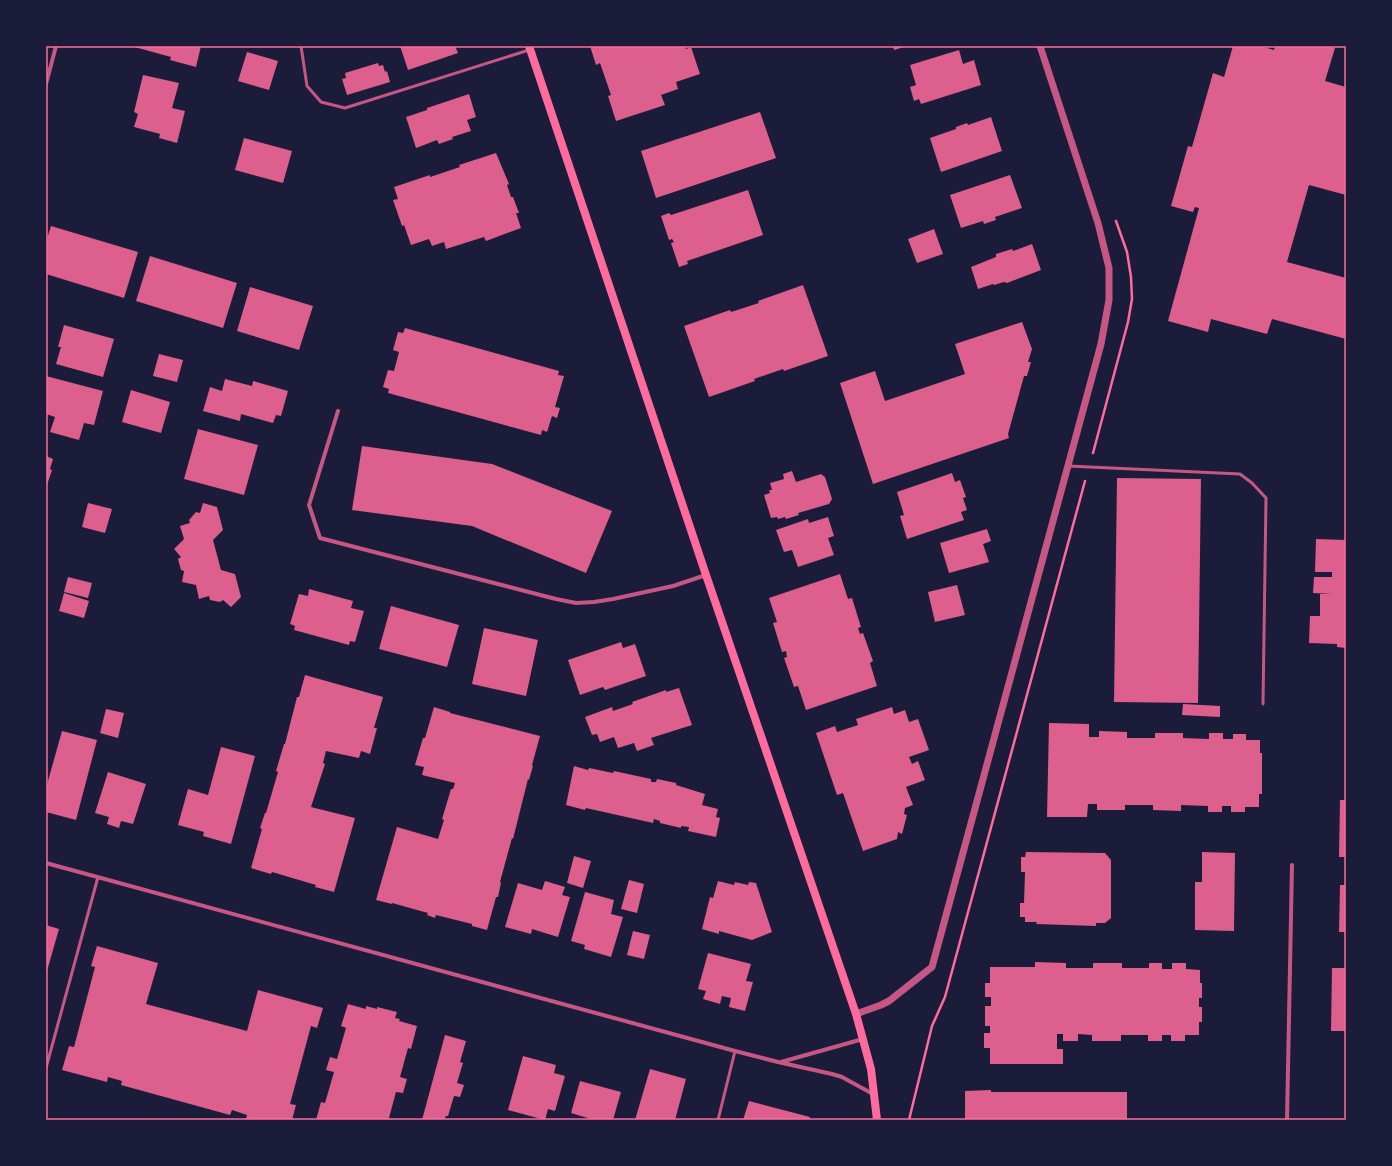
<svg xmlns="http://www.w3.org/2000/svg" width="1392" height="1166" viewBox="0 0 1392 1166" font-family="Manrope,sans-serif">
<rect width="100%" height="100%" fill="#1b1b3a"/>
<path fill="#dd5f8e" d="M131,46H201L196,67L170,60L171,57Z
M400,46H455L458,53L408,70Z
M590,46H685L686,49L691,47L700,74L676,82L678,89L661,95L665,105L616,121L608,96L611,95L600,63L596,65Z
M893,46H907L894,50Z
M1233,46H1261L1274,50L1275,46H1328L1335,48L1325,81L1346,87V195L1309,185L1287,262L1346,278V339L1272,319L1267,334L1211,319L1208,332L1168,321L1199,208L1195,207L1193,212L1171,206L1188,146L1192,147L1213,73L1224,77Z
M959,50L963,64L974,60L981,85L921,104L919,99L914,101L910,87L916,85L910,65Z
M247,52L278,61L269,90L238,81Z
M378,63L379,66L383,65L385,72L387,71L390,82L347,95L342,79L346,78L345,73Z
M143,75L179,83L172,108L185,111L177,143L159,138L160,134L134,127L138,114L134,112Z
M469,94L476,117L467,120L471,131L452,137L453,139L439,144L437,140L416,148L406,117L427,110V108Z
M760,112L776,158L656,198L641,151Z
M991,117L1002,151L941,172L930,138L956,129V127L967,123L968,125Z
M244,138L292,151L283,183L235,170Z
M496,153L509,184L507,185L511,197H513L519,213H516L521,228L486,241L484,237L446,249L444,242L432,246L429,239L411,245L404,225L402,226L393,200L398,199L394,187L430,175V177L460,167L459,165Z
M1010,175L1022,208L995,217L996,220L984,224L983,221L961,228L950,195Z
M748,190L763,235L687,261L688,264L679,267L671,243L674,242L672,239L669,240L661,216L669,213L671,215Z
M51,226L138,252L124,298L46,274V242Z
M934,229L943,254L917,263L908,239Z
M1032,244L1041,270L1007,283L1004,282L994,285L993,284L978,289L971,267L996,257V254L1012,249L1013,251Z
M150,256L237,283L223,328L136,301Z
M803,285L828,356L784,371L783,369L754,379L755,381L709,397L684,326L730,310L731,312L759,303L758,301Z
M250,287L313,306L299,350L237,331Z
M1022,322L1032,349L1028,362H1031L1027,376H1024L1008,434L1009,438L873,484L840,383L875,371L885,401L965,374L955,344Z
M64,325L114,339L103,377L56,364L61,347H58Z
M405,328L559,371L558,375L564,376L555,407L560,408L557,418L552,416L547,432L542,430L541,435L388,393L389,389L383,387L388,370L394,371L399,352L393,350L398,332L403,333Z
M159,354L183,360L177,382L153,376Z
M46,376L103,391L94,425L84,423L79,440L50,432L55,417L46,414Z
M225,379L252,386L253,381L288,391L281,416L276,415L273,423L241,414L240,421L203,411L210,387L222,391Z
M131,390L170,402L161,433L122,422Z
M198,429L258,445L244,495L184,479Z
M362,446L492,464L612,511L586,573L472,526L352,510Z
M46,456L53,459L50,469L52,470L46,488Z
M792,471L796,482L821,474L825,477L832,499L829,504L798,513L799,515L786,519L785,517L778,519L777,517L771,518L764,495L770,493L769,490H772L770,483L784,479L783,474Z
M952,473L955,482L960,480L966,497L963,498L967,510L961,512L964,520L907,539L900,516L904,515L897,492Z
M1117,478L1201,479L1198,703L1114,702Z
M88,503L112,509L105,533L82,527Z
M203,503L217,507L223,530L213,540L221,570L235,574L241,597L231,607L223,600L220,602L210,600L209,596L199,599L196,585L182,582L184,571L181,570L178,559L181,557L174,549L184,539L180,526L190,523L189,520L196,512L200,513Z
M828,517L834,536L828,538L834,555L798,567L792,550L784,552L776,530L808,519L809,523Z
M987,529L991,541L983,544L989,562L949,573L940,543Z
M1316,539L1346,540V648L1337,647V644L1309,643L1310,616H1320V594H1332L1313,593L1314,577H1332V572H1315Z
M840,574L848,599L852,598L861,627L858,628L860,634L863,633L873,661L870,663L877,686L806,710L798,686L794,687L784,658L787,657L786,651L782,652L773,623L777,622L769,598Z
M68,577L92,583L88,598L64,592Z
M957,585L965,615L935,622L928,592Z
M309,589L353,601L351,608L364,611L355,642L350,641L349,645L294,630L295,626L290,624L299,594L308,596Z
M64,593L89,601L84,618L59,611Z
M391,606L459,625L447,667L379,649Z
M484,628L538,640L526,696L472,684Z
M621,642L623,648L635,644L646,676L605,690L603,687L580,695L568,660Z
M305,675L383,697L374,728H377L370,754L361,751L359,758L326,751L323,763L325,764L311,807L355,818L334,892L315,887L316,885L272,872L271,874L251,868L262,829L260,828L265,813H266L278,772L276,771L284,744H285L297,697H299Z
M679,688L692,725L651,738L654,745L637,751L634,743L618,748L614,737L600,742L597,734L592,735L585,717L612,707L613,711L633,704L632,702L666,690V692Z
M1183,704L1220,706V717L1182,715Z
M434,707L450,712V713L540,736L532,765L533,766L529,780L528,779L513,839L512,838L500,882L501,883L498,897H496L487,930L472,926V924L436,915L435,918L427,915L428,913L392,903V904L376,900L397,827L438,839L444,820L442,819L451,789H453L455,783L422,775L424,767L415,765L423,738H425Z
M892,707L894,714L905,710L909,722L918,719L929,750L909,757L912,764L918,761L925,780L906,787L913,805L905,808L904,814L907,815L902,834L898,832L897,839L863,851L843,793L837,795L816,733L835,726L837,732L858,725L856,719Z
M106,709L124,713L118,738L100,733Z
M1049,723L1089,724V737H1099V731L1127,732V738H1155V733H1183V738L1209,739V733H1223V739H1233V734H1246V740H1260V753H1262V794H1259V807H1245V812H1231V806H1222V812H1208V806L1181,805V811L1153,810V805H1125V810H1097V804H1088L1087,817H1047Z
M62,731L97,740L76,820L46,812V788Z
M221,747L255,756L231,844L203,836L204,832L178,825L188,789L208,795Z
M574,766L588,770L589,768L613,773L614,771L651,779V782H656L657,779L676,783V785L705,794L702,805L718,809L716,817L720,818L716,837L688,831L689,827L681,826V828L660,823V821L654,819L653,823L586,808L585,810L566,805Z
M108,772L146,784L133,824L121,821L119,828L107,824L109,817L95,813Z
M1340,800H1346V857H1339Z
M1026,852L1105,853L1111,860V918L1105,923H1096V926L1036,924L1037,922H1025V917H1020V903H1024L1025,872H1021V857H1025Z
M1202,852L1235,853L1234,931L1195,930V882H1202Z
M574,856L591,861L583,888L567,883Z
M629,880L644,884L637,913L621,909Z
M545,881L565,887L562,895L570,897L558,937L532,929L531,934L505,927L518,883L542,890Z
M718,881L734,885L735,882L748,885L749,882L756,883L772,932L752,940L719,931V934L702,929L710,897L713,898Z
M1340,885H1346V932H1339Z
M585,892L614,900L611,914L623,917L611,957L584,949L585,945L571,941Z
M46,925L59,929L47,971H46Z
M633,931L650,935L644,959L627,955Z
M97,946L158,963L146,1004L247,1031L258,990L323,1008L317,1028L311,1026L290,1104L296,1105L292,1120H250L246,1119L247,1115L232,1110L230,1115L121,1085L122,1081L108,1077L107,1082L62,1070L69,1046L74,1047L95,967L91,966Z
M708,953L751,964L746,981L753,982L745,1011L729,1007L731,998L722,996L720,1004L703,999L706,991L698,989Z
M1035,962L1066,963V968H1093V963H1122V968H1149V963H1162V969H1172V963H1186V969L1200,970V983H1202V998H1199V1007H1202V1022H1199V1035H1185V1041H1171V1035H1162V1041H1148V1035H1121V1041H1092V1035L1078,1034V1041H1063V1034H1057V1049H1063V1064H990V1048H984V1033H990V1026H985V1006H991V997H985V983H990V967H1035Z
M1332,968H1346V1031H1331Z
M348,1004L366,1009V1006L377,1009V1007L397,1012L395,1018L400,1019L399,1021L417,1026L411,1049L408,1048L400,1077L407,1079L403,1093L396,1092L389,1118L393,1120H316L321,1102L325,1103L334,1072L326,1070L330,1057L337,1059L346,1028L341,1026Z
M445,1035L466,1041L460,1062L463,1063L457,1083L464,1085L460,1097L454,1096L448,1116H446L444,1120H422Z
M523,1056L556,1065L554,1073L565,1076L555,1111L548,1109L545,1120L508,1110Z
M650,1069L686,1079L675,1120H635Z
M580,1081L621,1092L613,1120H591V1119L571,1113Z
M991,1090V1092H1127V1120H965V1091Z
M749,1101L810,1117L809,1120H743Z"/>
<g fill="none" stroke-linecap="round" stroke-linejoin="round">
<path stroke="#ff6b9d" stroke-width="2.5" d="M1093,453L1128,322L1132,299L1131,277L1127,252L1116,221
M909,1120L932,1026L945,997L1085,481"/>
<path stroke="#c65784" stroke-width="3" d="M301,46L307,86L321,102L345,108L529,50
M1068,466L1240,474L1252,483L1266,498L1263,704
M46,1068L98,877
M718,1120L735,1051"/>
<path stroke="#c65784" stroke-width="4" d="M46,84L56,46
M338,411L309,505L320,538L556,599L576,603L594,602L613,599L673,586L706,575
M46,863L735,1051L778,1062L832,1074L842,1077L873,1094
M781,1062L863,1039
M1287,1120L1292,865"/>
<path stroke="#c65784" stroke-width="7" d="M856,1014L881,1005L889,1001L932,967L1101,344L1109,300V268L1098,223L1040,46"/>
<path stroke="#ff6b9d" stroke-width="8" d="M529,46L706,575L856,1014L871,1069L877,1120"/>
</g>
<rect width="1392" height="1166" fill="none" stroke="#1b1b3a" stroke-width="94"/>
<rect x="47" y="47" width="1298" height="1072" fill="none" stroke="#ff6b9d" stroke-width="1.5"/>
</svg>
